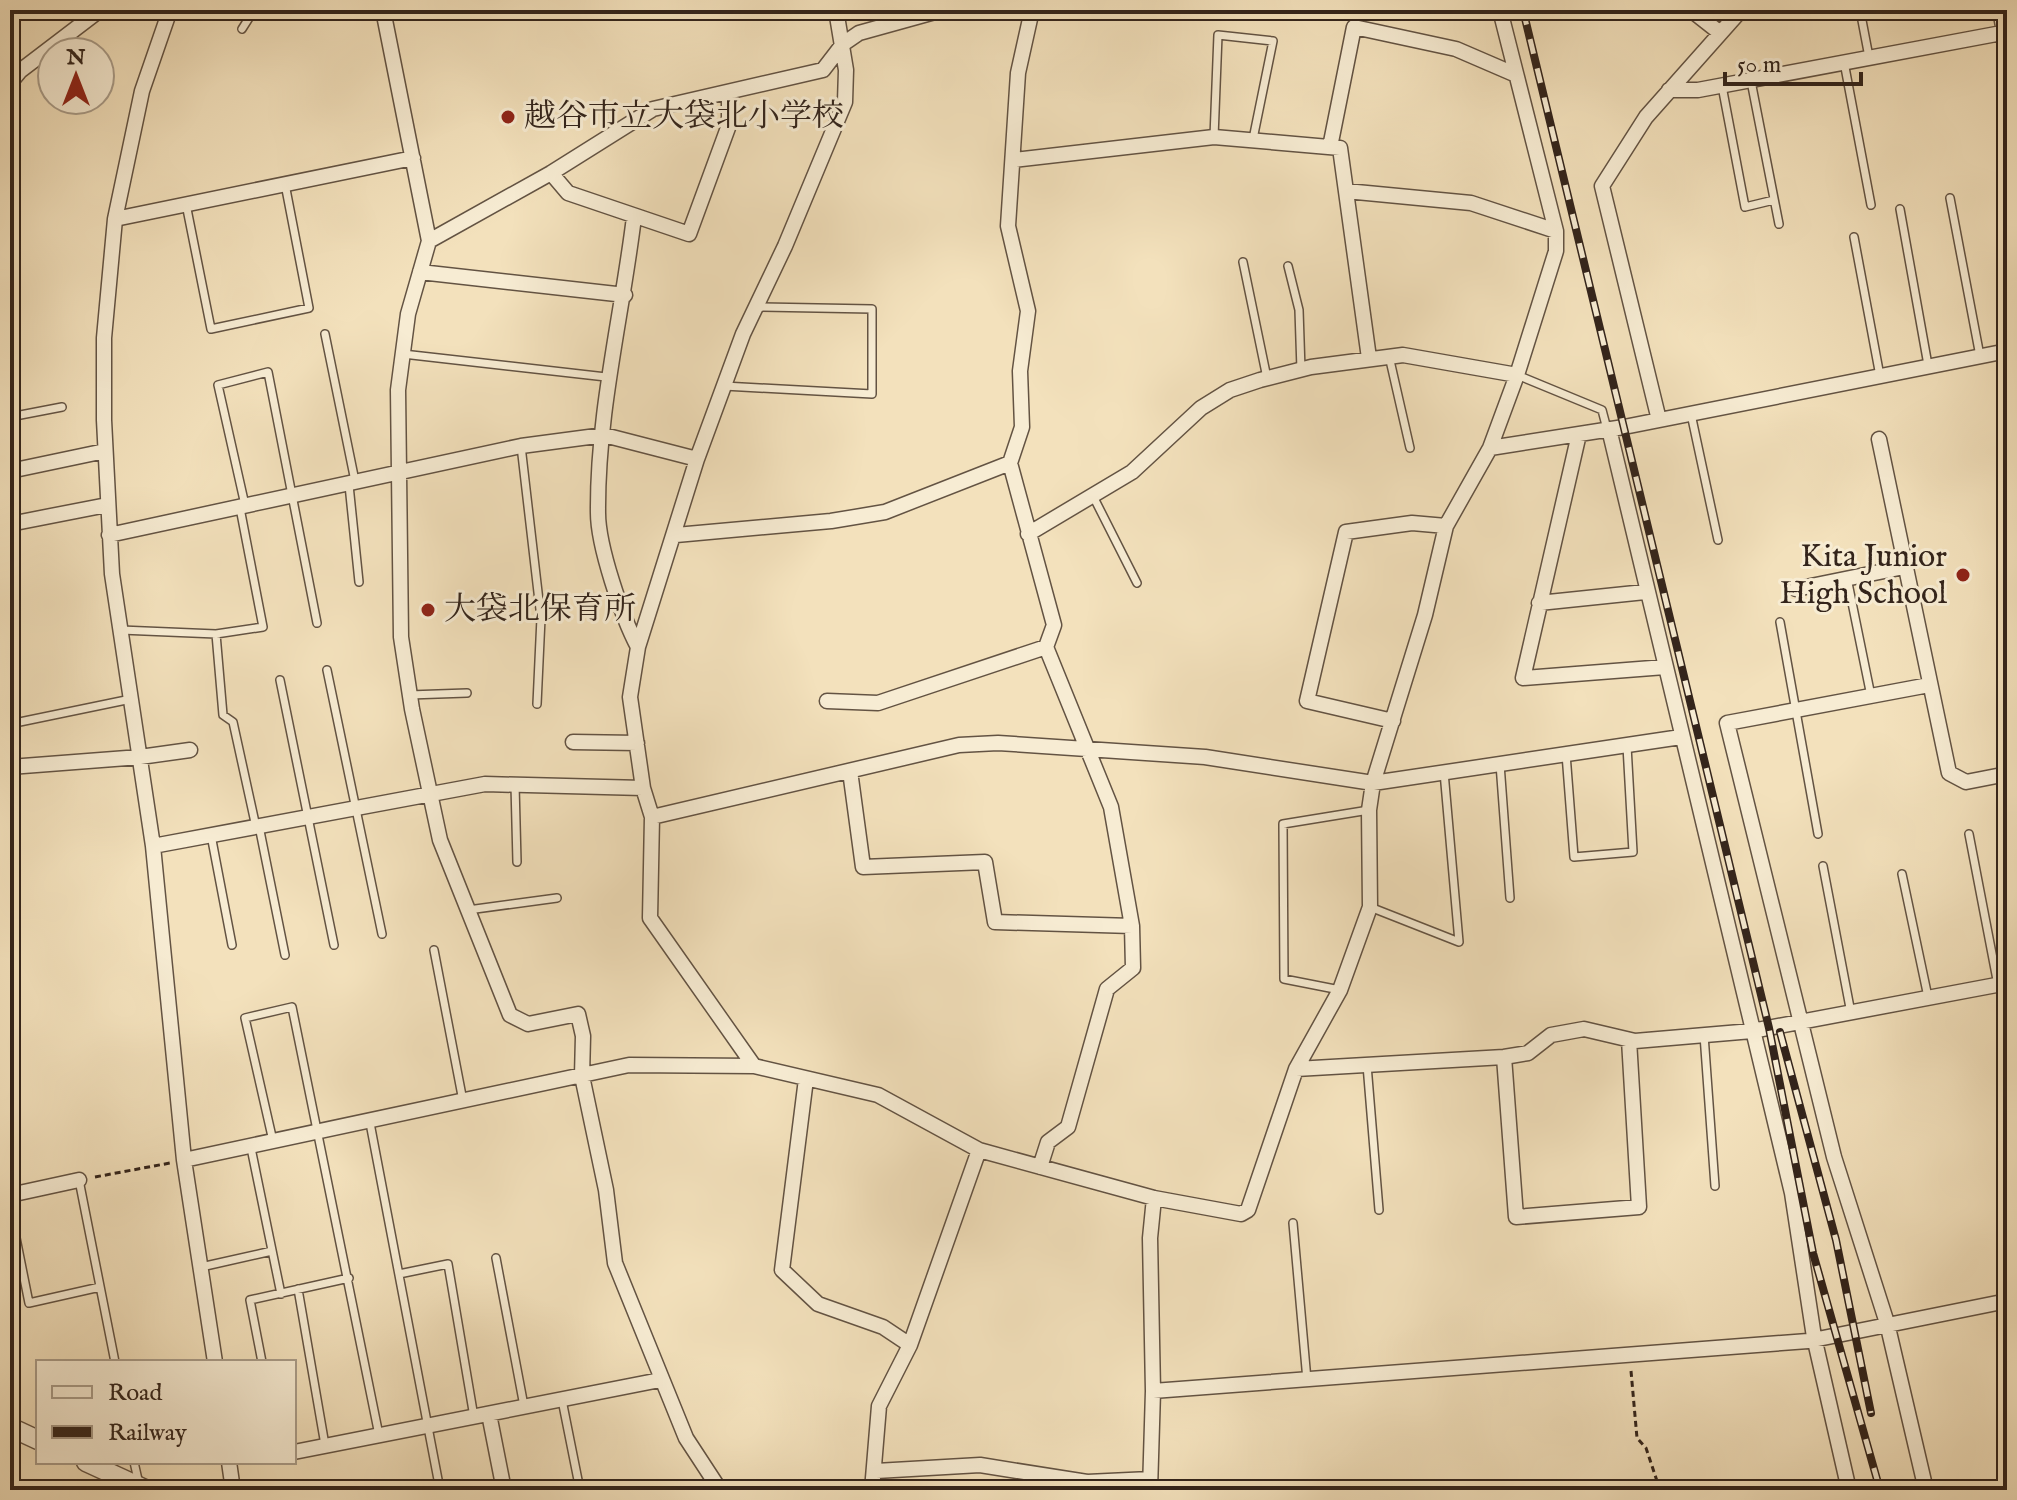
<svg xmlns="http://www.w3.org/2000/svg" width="2017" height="1500" viewBox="0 0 2017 1500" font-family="'IM FELL English','Noto Serif JP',serif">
<rect width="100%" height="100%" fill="#f3e1bc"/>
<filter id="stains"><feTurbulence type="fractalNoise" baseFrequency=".0025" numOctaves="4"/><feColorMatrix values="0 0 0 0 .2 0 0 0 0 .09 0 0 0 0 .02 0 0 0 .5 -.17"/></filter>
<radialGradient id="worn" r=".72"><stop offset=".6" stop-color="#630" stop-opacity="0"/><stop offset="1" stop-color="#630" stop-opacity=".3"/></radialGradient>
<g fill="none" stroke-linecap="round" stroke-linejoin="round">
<g stroke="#635343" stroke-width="10">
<path id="service" d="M1860,10L1869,57
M242,29L254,10
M1844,62L1871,205
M1751,81L1779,224
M1722,86L1745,207L1774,200
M1214,137L1218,35L1273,41L1253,139
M1950,198L1980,356
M186,204L211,329L309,308L285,184
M1900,209L1928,365
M1854,237L1880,376
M1243,262L1267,378
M1288,266L1299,310L1301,370
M325,334L355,481
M403,354L606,377
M1389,356L1410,448
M1517,375L1602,410L1607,429
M724,386L872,394V309L756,307
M1691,414L1718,540
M10,417L62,407
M521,446L541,618L537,704
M349,485L359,582
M1093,496L1137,583
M245,505L218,385L268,372L317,623
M1847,578L1871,696
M1780,622L1818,834
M121,630L216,634L263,627L240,508
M216,634L223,715L233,722L256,827
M327,670L382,934
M280,680L334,945
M409,695L467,693
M10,724L131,699
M1566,754L1574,857L1633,852L1627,746
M1500,764L1510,898
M515,785L517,862
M259,826L285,955
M1969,834L1998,985
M211,835L232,945
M1823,866L1851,1013
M1902,874L1928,997
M1370,907L1459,942L1444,772
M468,910L557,898
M434,950L463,1101
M1340,990L1284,979L1283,824L1369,810
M1704,1035L1715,1186
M1367,1065L1379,1210
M370,1123L440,1490
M273,1141L245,1018L292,1007L379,1435
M251,1148L281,1294
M79,1180L115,1362
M10,1208L29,1303L100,1287
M1293,1223L1307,1380
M496,1258L524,1406
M201,1267L272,1251
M399,1274L448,1264L474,1417
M298,1289L325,1445
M262,1362L250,1300L349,1278
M562,1400L580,1490
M134,1462L139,1484"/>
</g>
<g stroke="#635343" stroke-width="17">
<path id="minor" d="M170,10L142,91L115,219L104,338V420L112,574L153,846L184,1160L215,1362
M383,10L429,241L408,314L398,390L401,637L412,709L440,840L510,1015L528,1024L578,1014L583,1036L582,1076L606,1190L615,1263L686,1438L720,1490
M836,10L846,70L845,102L785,246L743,334L697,459L638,647L630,697L643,788L652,817L650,918L754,1066L878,1095L979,1150L1154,1198L1241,1214L1248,1210L1296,1069L1340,990L1370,907L1369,810L1373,783L1425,615L1446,526L1490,448L1517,375L1403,355L1311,367L1260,380L1230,390L1201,408L1132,472L1028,534
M1032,10L1018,73L1008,226L1028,311L1020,371L1022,427L1010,463L1054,625L1046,647L1111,807L1132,926L1133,968L1107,989L1068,1127L1048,1142L1040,1167
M1500,10L1556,231V251L1517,375
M1691,10L1719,32
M2000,10L2007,48
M10,83L20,71L100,10
M1669,90H1698L2007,32
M1330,147L1354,27L1456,49L1514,74
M1014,160L1214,137L1340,148L1369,358
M551,173L568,193L689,234L729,125V94
M1346,191L1471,203L1556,231
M634,217C622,316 597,413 598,513C598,546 622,617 638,647
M115,219L413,158
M429,241L551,173L653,109L823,70L843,44L859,33L942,10
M420,272L625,295
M1659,420L1602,186L1646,117L1741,10
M1609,429L1792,1193L1814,1337L1849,1490
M1579,434L1523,678L1665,667
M1879,439L1949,773L1966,782L2007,774
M1490,448L1624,427L2007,351
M10,471L105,451
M10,524L107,505
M109,535L521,446L604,435L697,459
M676,535L831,521L885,512L1010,463
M1796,589L1904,567
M1539,603L1645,592
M827,701L878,703L1046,647
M1393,721L1307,701L1346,532L1412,523L1446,526
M573,742L637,743
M10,767L140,757L190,750
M850,771L863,867L985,862L995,922L1132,926
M652,817L959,745L998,743L1205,757L1373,783L1681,737
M153,846L485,784L643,788
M1504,1057L1516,1217L1639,1207L1629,1040
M1296,1069L1504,1057L1528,1053L1551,1035L1584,1029L1635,1041L1752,1031L2007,983
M806,1079L782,1270L818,1304L883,1327L910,1345
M184,1160L629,1065L754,1066
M10,1195L79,1180
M1153,1391L1808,1341L2007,1301
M489,1414L504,1490
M294,1452L660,1380
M229,1462L233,1490
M876,1471L980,1465L1087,1482L1150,1479
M872,1490L879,1406L910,1345L979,1150
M1150,1490L1153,1391L1150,1238L1154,1198
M1926,1490L1887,1323L1834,1157L1727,723L1929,685"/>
</g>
<g stroke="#635343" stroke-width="21">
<path id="tertiary" d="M10,1427L38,1440
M86,1462L147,1490"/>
</g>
<path stroke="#33241b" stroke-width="3" stroke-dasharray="6 4" stroke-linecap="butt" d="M95,1177L170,1163
M1631,1371L1637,1438L1646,1448L1660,1490"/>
<use href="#service" stroke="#f7ecd3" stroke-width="7"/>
<use href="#minor" stroke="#f7ecd3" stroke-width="14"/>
<use href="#tertiary" stroke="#f7ecd3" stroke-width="18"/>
<g stroke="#33241b" stroke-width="8">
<path id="rail" d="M1523,10L1769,1028L1813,1253L1880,1490
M1780,1032L1836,1240L1871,1413"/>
</g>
<use href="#rail" stroke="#f7ecd3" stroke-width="5" stroke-dasharray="15" stroke-linecap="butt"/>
</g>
<g fill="#8f2418" stroke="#f7ecd3" stroke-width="3">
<circle cx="508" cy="117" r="8"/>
<circle cx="1963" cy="575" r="8"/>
<circle cx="428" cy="610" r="8"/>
</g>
<g text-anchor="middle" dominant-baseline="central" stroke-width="6" stroke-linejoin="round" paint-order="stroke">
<g font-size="32" fill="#33241b" stroke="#f7ecd3" text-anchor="start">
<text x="524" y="117">越谷市立大袋北小学校</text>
<text x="1947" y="557" text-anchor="end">Kita Junior<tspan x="1947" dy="37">High School</tspan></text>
<text x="444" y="610">大袋北保育所</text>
</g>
</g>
<rect width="2017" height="1500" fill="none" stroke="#f3e1bc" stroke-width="40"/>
<rect x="12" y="12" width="1993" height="1476" fill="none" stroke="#33241b" stroke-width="4"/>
<rect x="20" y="20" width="1977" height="1460" fill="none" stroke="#33241b" stroke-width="2"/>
<rect x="36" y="1360" width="260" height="104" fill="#f7ecd3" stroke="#a99c89" stroke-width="2"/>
<rect x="52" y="1386" width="40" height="12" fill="#f7ecd3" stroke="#a99c89" stroke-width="2"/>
<text x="108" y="1400" font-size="24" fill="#33241b">Road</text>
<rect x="52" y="1426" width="40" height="12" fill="#33241b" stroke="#a99c89" stroke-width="2"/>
<text x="108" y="1440" font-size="24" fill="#33241b">Railway</text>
<g transform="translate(76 76)"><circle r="38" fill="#f7ecd3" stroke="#a99c89" stroke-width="2"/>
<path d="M0-6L14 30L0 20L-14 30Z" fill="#8f2418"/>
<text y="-12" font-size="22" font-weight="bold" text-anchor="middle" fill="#33241b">N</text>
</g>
<path d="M1725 72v12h136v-12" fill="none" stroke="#33241b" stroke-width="4"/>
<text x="1737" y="72" font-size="24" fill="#33241b" stroke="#f7ecd3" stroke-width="6" paint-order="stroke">50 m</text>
<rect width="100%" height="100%" filter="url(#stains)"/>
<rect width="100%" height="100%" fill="url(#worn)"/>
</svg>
